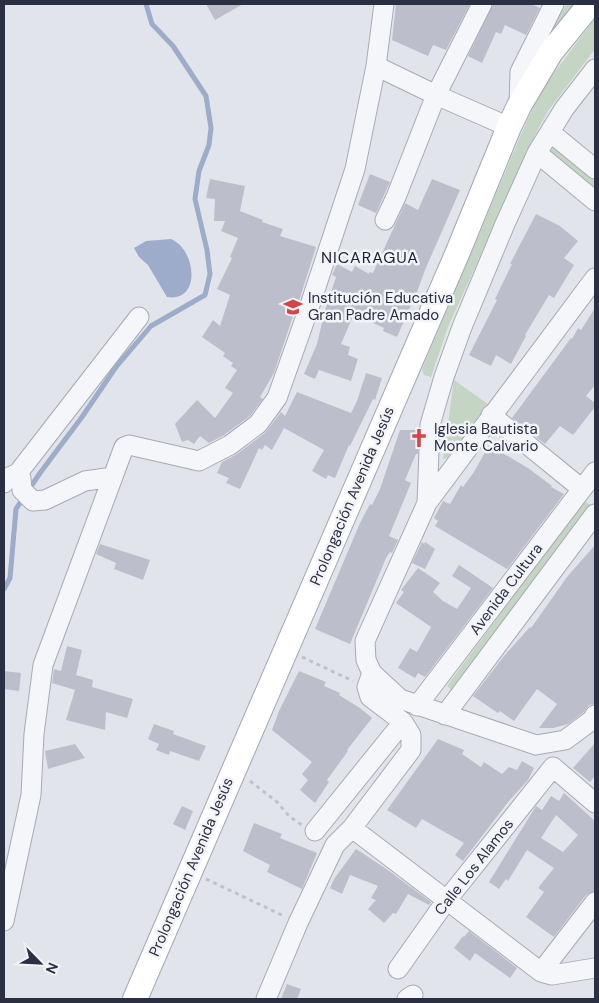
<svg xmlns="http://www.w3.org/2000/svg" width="599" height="1003" viewBox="0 0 599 1003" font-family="'DM Sans',sans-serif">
<rect width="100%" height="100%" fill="#e2e4eb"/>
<path fill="#c5d5c3" d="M567,4H577L545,43L554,22Z
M595,18V49L548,111L537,131L448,327L431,377L424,375L422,369L528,118L546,84Z
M555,145L595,175V187L549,153Z
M454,380L488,404L447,458L443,459Z
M584,500L591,506L453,691L447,686Z"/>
<path fill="#9daccb" d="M171,239C197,250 201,303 167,297L148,265L139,257L134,248L146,241Z"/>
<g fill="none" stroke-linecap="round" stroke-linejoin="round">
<path stroke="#9daccb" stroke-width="5" d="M4,589L10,578L16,509L40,473L82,417L116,367L151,326L205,295L210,274L207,250L195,199L199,171L209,145L211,128L206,96L173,46L152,24L146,4"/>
</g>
<path fill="#bcbfcb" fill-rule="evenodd" d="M206,4H243L215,20Z
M396,4H470L446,50L433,45L428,56L392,40Z
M493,4H531L540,8L526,35L505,25L501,34L496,32L482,63L468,56Z
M370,174L390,182L376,213L358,205Z
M210,179L245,186L240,211L263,220L262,222L283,229L280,236L316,247L299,301L295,314L294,313L274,373L260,397L263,399L250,416L224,435L209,443L200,436L194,444L188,440L182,442L175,424L197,400L215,418L233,393L225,388L237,370L231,366L233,363L223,356L225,353L202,337L213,320L220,326L230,295L217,289L232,258L230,257L238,238L221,231L225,221H214L215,199L206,198Z
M432,179L460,190L425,270L413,303H412L397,337L383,331L384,328L354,314L341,344L350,347L348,355L358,359L351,381L319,370L315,379L304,374L317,344L325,310L336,277L332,275L337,264L352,272L355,266L369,274V272L373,273L405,203L418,210Z
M536,214L560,226L578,241L564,258L574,265L554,298L549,295L525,335L526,336L511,364L496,355L491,366L469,355L497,300L495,299L512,264H510Z
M595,308V385L586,396L595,403V407L573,435L560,426L545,444L512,418L571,338L572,339L578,328L581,330Z
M366,373L382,378L375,400L373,399L350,446L349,445L335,478L328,475L326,479L312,471L324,450L284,428L272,450L265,445L262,450L259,448L240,489L226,483L229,478L217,473L222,462L237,454L265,433L281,412L285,416L297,392L351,413L357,401Z
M400,430H419L418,454H416L405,480L411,483L389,536L398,540L392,553L390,552L386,558L350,644L315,629L360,523L370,504L372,505L380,489Z
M489,445L528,468L552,486L551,487L564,494L507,569L435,526L438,521L434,518L443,501L450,504L461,485L463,487L474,472Z
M422,542L424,544L425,542L435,549L425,569L412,563Z
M100,544L150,560L143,580L114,569L116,563L96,554Z
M595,545V704L589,705L584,712L568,724L553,728H539L557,704L537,689L514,721L500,711L498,713L473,696L504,656L530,627L531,628L567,577Z
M459,565L493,588L425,677L418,673L415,678L398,668L410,648L417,652L431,627L396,603L404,592L401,590L418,568L440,583L433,592L443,601L457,609L471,588L452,576Z
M67,646L82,650L76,675L93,680L92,687L133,699L127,718L106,712L105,730L66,720L75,690L52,683L54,669L61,671Z
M4,671L21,673L19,691L4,689Z
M299,671L326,682L324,686L340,693L339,695L360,708L372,718L347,750L348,751L327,780L329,782L315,803L300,790L308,780L302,774L312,762L272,730L279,711Z
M154,724L174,731L173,734L206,746L199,761L170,751L169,755L156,750L159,744L148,739Z
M438,739L464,750L462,754L481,767L484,762L502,774L509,767L517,770L522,761L534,768L528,780L509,801L463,861L455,855L464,843L422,819L416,828L387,810Z
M595,743V776L590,782L573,768Z
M75,744L85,758L48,769L45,751Z
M564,793L595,821V891L586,895L554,937L526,917L544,892L538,888L554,868L527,850L508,881L506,879L499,889L489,882L536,806L542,810L551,796L559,801ZM556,815L578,835L563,852L541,838Z
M182,806L193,811L185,830L173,824Z
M254,823L282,834L280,838L317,853L302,889L267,872L270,865L243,851Z
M356,849L385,868L431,902L429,905L408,894L396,914L393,913L384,923L368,909L376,900L371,898L378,886L350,875L342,894L330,888L334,879Z
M469,931L517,968L510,978L475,953L470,961L454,948L463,936L464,937Z
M287,984L301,989L297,999H281Z"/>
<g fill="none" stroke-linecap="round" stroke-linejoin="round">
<g stroke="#a7aab5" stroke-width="21">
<path id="minor" d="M376,66L436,95L509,127
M595,69L564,109L537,153L505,224L462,327L444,377L430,425L427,503L365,641L366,660L372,673L400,699L536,745L565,740L592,720L595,715
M519,106L520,72L554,4
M550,132L595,169
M537,153L595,201
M385,220L396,197L436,95L482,4
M491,415L582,489
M18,473L139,317
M4,483L5,479L18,473L21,478L22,490L33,501L45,500L85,481L113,477
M427,503L595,278
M417,706L595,472
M445,715L595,514
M352,828L541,972L552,975L595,968
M315,831L403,722
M4,921L31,795L34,734L43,665L124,447L129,445L199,461L230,445L258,424L277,398L310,305L355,169L376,66L384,4
M398,969L446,901L553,767L595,803
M541,972L595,902
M266,999L298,923L335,845L352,828L411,750V735L403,722L370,697L367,687L372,673
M407,999L413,995"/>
</g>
<g stroke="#a1a6b7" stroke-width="26">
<path id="major" d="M135,999L457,254L509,127L519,106L551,52L590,4"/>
</g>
<path stroke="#c0c2ca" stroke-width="3" stroke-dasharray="4 4" stroke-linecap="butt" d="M302,657L353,681
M250,781L277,802L290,817L302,825
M206,879L284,916"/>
<use href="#minor" stroke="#f5f6f9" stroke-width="19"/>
<use href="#major" stroke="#fff" stroke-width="24"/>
</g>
<defs>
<g id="school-bare" transform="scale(1.5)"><path d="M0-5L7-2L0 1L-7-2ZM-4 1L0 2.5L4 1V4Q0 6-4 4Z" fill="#d24645" stroke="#f2f4f8" stroke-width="2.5" paint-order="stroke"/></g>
<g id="church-bare" transform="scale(1.5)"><path d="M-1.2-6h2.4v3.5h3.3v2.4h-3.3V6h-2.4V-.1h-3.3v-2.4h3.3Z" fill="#d24645" stroke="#f2f4f8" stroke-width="2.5" paint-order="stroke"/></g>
</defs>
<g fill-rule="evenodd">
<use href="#school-bare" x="293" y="307"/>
<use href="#church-bare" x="419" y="438"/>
</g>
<g text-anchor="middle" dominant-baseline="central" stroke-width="5" stroke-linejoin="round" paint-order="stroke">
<g font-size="15" fill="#2a2f43" stroke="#f2f4f8" text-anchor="start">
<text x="308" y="298">Institución Educativa<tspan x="308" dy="17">Gran Padre Amado</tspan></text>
<text x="434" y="429">Iglesia Bautista<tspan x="434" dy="17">Monte Calvario</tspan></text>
</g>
<g font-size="15" fill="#2a2f43" stroke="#f2f4f8">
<text transform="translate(352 496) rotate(-67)">Prolongación Avenida Jesús</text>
<text transform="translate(506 589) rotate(-53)">Avenida Cultura</text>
<text transform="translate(191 867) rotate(-67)">Prolongación Avenida Jesús</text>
<text transform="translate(474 867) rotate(-52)">Calle Los Alamos</text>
</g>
<g font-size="16" letter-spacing="1" fill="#1c2034" stroke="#f2f4f8">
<text x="370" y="257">NICARAGUA</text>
</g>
</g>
<rect width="599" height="1003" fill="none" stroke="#2a2f43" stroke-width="10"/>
<g transform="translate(40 963) rotate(114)" stroke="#f2f4f8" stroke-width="4" paint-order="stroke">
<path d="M0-4L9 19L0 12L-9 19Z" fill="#2a2f43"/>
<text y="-8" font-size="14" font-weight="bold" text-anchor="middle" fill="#2a2f43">N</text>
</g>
</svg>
